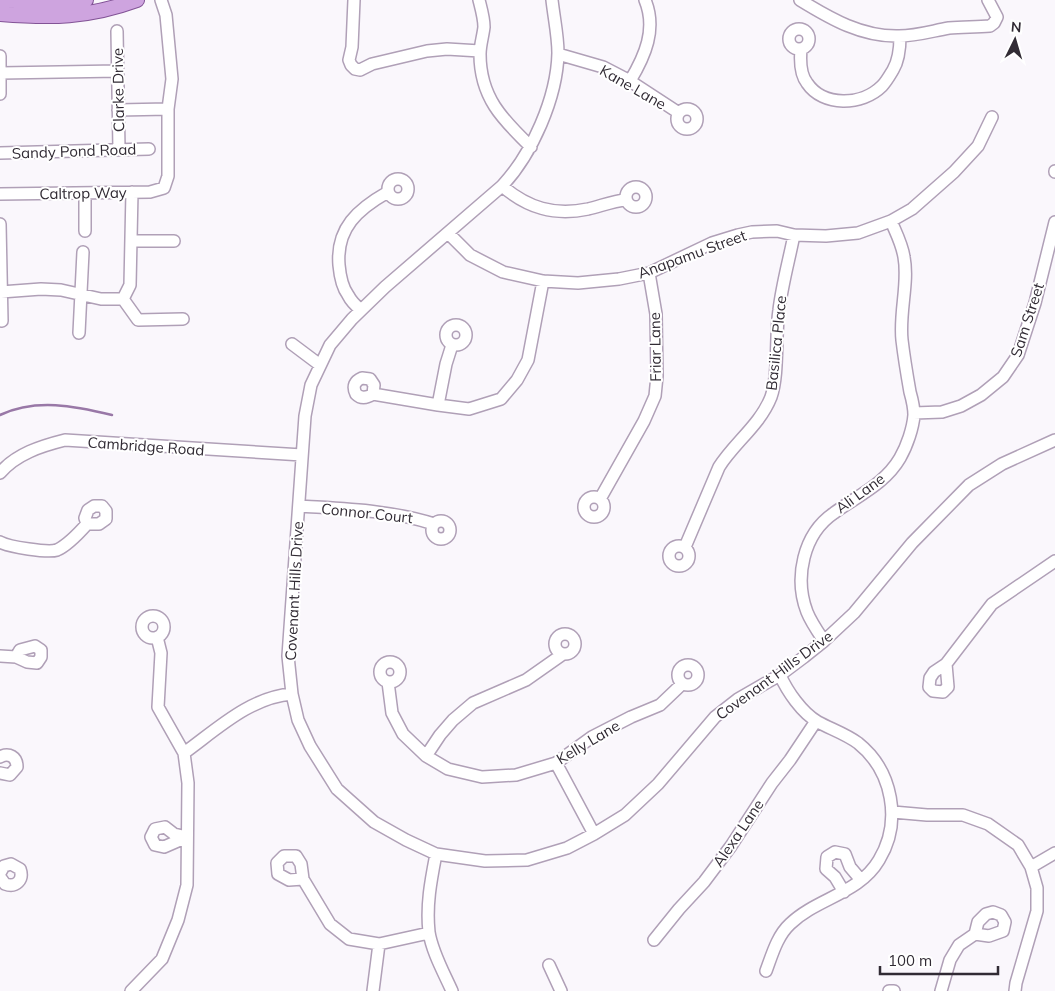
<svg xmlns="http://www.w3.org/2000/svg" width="1055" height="991" viewBox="0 0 1055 991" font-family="Mulish,sans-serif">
<rect width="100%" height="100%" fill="#faf7fc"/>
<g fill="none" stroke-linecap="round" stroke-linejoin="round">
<path stroke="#9978a7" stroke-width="2.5" d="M0,415C36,398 75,406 112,415"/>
<g stroke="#b0a0b7" stroke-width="14">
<path id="minor" d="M354,0L352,47L349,60L351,65L355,69L360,70L372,64L427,51L447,49L480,51
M479,0C481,8 484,18 484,27C483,36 480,45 480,54C480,97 502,119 531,147
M552,0C554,18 558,36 558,53C557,98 532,154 502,186L385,287L352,319L330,345L311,385L305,416L288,656L292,694L298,720L310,746L337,789L374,822L406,840L436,854L485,861L527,860L567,848L594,834L625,815L658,784L715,717L738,699L780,675L804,657L824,641L854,613L912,543L969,485L1002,464L1055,440
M800,0C831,19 862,37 899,36C916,36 932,31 949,28C963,27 976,27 990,26L994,23L997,17L988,0
M789 39a10 10 0 1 1 20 0a10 10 0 1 1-20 0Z
M117,31L119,150
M801,49C800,60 800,74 807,83C823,107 862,106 882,86C886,82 890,75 893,70C899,60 900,48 900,36
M558,54L603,67L630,81L679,113
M0,56V94
M1,73L118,71
M630,81C645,56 657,29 645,0
M677 119a10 10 0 1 1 20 0a10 10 0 1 1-20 0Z
M118,110L168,109
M0,153L149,149
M1055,171V172
M388 189a10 10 0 1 1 20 0a10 10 0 1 1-20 0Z
M502,186C528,208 554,216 588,209C601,206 613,201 626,200
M626 197a10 10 0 1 1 20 0a10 10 0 1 1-20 0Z
M85,193V231
M0,194L150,192L164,188L168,176V109L172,79L166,15L161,0
M0,224L2,321
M448,233L470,255L503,272L543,281L578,283L619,279L649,273L712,243L738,235L752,232L777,231L794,235L826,236L858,233L891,221L912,209L954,172L978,146L992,117
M131,241H174
M1,292L41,289L61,290L101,299H123L130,285L132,192
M123,299L138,320L183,319
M361,310C356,306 351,301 348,295C342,287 340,276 339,265C336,228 358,209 388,192
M446 335a10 10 0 1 1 20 0a10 10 0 1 1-20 0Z
M79,333L83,252
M292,344L320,365
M373,394L374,385L370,379L362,378C355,381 352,386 356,394C361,399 367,398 373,394L438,405L469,409L501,399L517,380L528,360L543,281
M438,405L446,364L452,345
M914,413L942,412L961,406L981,395L1003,377L1018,355L1035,303L1055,222
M0,473C16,454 41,446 65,440L302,455
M584 507a10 10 0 1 1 20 0a10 10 0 1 1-20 0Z
M600,499L644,421L655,396L657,376L656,314L649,273
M299,506C345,509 390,510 434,524
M432 530a9 9 0 1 1 18 0a9 9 0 1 1-18 0Z
M0,542C9,547 48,553 57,550C68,545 79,533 87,524H99L106,519V511L102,506H94L88,510L85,518L87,524
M669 556a10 10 0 1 1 20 0a10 10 0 1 1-20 0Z
M685,547L719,467C734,443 760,425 771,397C779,374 775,335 779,310C782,285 789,260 794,235
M142 627a11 11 0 1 1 22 0a11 11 0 1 1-22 0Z
M555 644a10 10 0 1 1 20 0a10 10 0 1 1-20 0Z
M824,641C818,632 811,622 807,612C794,578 803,534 834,513C857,496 885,484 900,458C907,446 913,428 914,415C914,407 912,399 910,392C907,375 904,357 902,340C899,312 909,283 904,257C902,244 896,233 891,221
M0,656L16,657L27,662L37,663L41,657V650L35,646L20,650L16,657
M380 672a10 10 0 1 1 20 0a10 10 0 1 1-20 0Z
M946,664L948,687L943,692L933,691L929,687L930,678L934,672L946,664L992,604L1055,561
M678 675a10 10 0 1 1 20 0a10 10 0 1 1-20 0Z
M388,682L392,713L403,734L426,756L448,769L482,777L516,775L556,763L592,737L631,717L660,705L682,684
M184,753C216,730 250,697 292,694
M426,756L440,735L453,720L473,703L526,680L563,654
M0,757C9,752 17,757 17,767L10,775L0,773
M556,763L594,834
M893,812L927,815H963L988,824L1018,845L1031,867L1037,888V911L1016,983L1015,991
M165,827L174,834L187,837L164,847L155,845L151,837L155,829Z
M436,854C431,880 426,905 429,932C432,952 444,973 452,991
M1031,867L1055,853
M0,873L4,866L11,864L20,869C24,880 16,888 5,884L0,877
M303,879L289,880L278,874L277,863L284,856H296L301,864L303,879L330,924L349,939L379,944L429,933
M844,892L835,877L826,869L827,857L835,852L845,854L850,867L861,880
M654,940L679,909L704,882L731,846L772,783L790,760L816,721
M549,965L561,991
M766,971C772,955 777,936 790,924C817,898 859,894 879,860C902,822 893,771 858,743C846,734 831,729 818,722C802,713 787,691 780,675
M131,991L162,959L178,920L187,885L188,783L184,753L158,707L161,653L157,637
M373,991L379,944
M889,991H894
M941,991L950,960L959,945L975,934L978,922L986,914L993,912L1001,915L1005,922L1003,931L989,936L975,934"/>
</g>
<g stroke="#825396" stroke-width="16">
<path id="major" d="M0,0L43,3L86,0
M0,14C51,18 88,18 137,0"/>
</g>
<use href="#minor" stroke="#fff" stroke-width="11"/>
<use href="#major" stroke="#cea4df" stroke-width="14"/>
</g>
<g text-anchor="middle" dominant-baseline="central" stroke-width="4" stroke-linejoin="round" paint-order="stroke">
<g font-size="15" fill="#312b34" stroke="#fff">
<text transform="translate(633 87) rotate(30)">Kane Lane</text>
<text transform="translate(118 90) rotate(-91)">Clarke Drive</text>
<text transform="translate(74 151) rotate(-2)">Sandy Pond Road</text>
<text transform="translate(83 193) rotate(-1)">Caltrop Way</text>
<text transform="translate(692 254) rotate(-20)">Anapamu Street</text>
<text transform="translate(1027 320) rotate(-72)">Sam Street</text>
<text transform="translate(776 343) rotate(-84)">Basilica Place</text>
<text transform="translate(655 347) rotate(-91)">Friar Lane</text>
<text transform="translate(146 446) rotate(4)">Cambridge Road</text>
<text transform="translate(860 493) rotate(-36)">Ali Lane</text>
<text transform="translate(367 513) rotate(6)">Connor Court</text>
<text transform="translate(294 591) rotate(-87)">Covenant Hills Drive</text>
<text transform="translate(774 675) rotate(-36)">Covenant Hills Drive</text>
<text transform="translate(588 742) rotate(-31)">Kelly Lane</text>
<text transform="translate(738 833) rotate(-56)">Alexa Lane</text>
</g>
</g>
<g transform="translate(1015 40) rotate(5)" stroke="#ffffff" stroke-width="4" paint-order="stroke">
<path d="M0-4L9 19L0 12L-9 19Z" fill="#312b34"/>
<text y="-8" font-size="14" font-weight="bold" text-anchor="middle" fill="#312b34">N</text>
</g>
<path d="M880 966v8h118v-8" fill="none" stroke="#312b34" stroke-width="2.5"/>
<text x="888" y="966" font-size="15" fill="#312b34" stroke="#ffffff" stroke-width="4" paint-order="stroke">100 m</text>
</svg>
